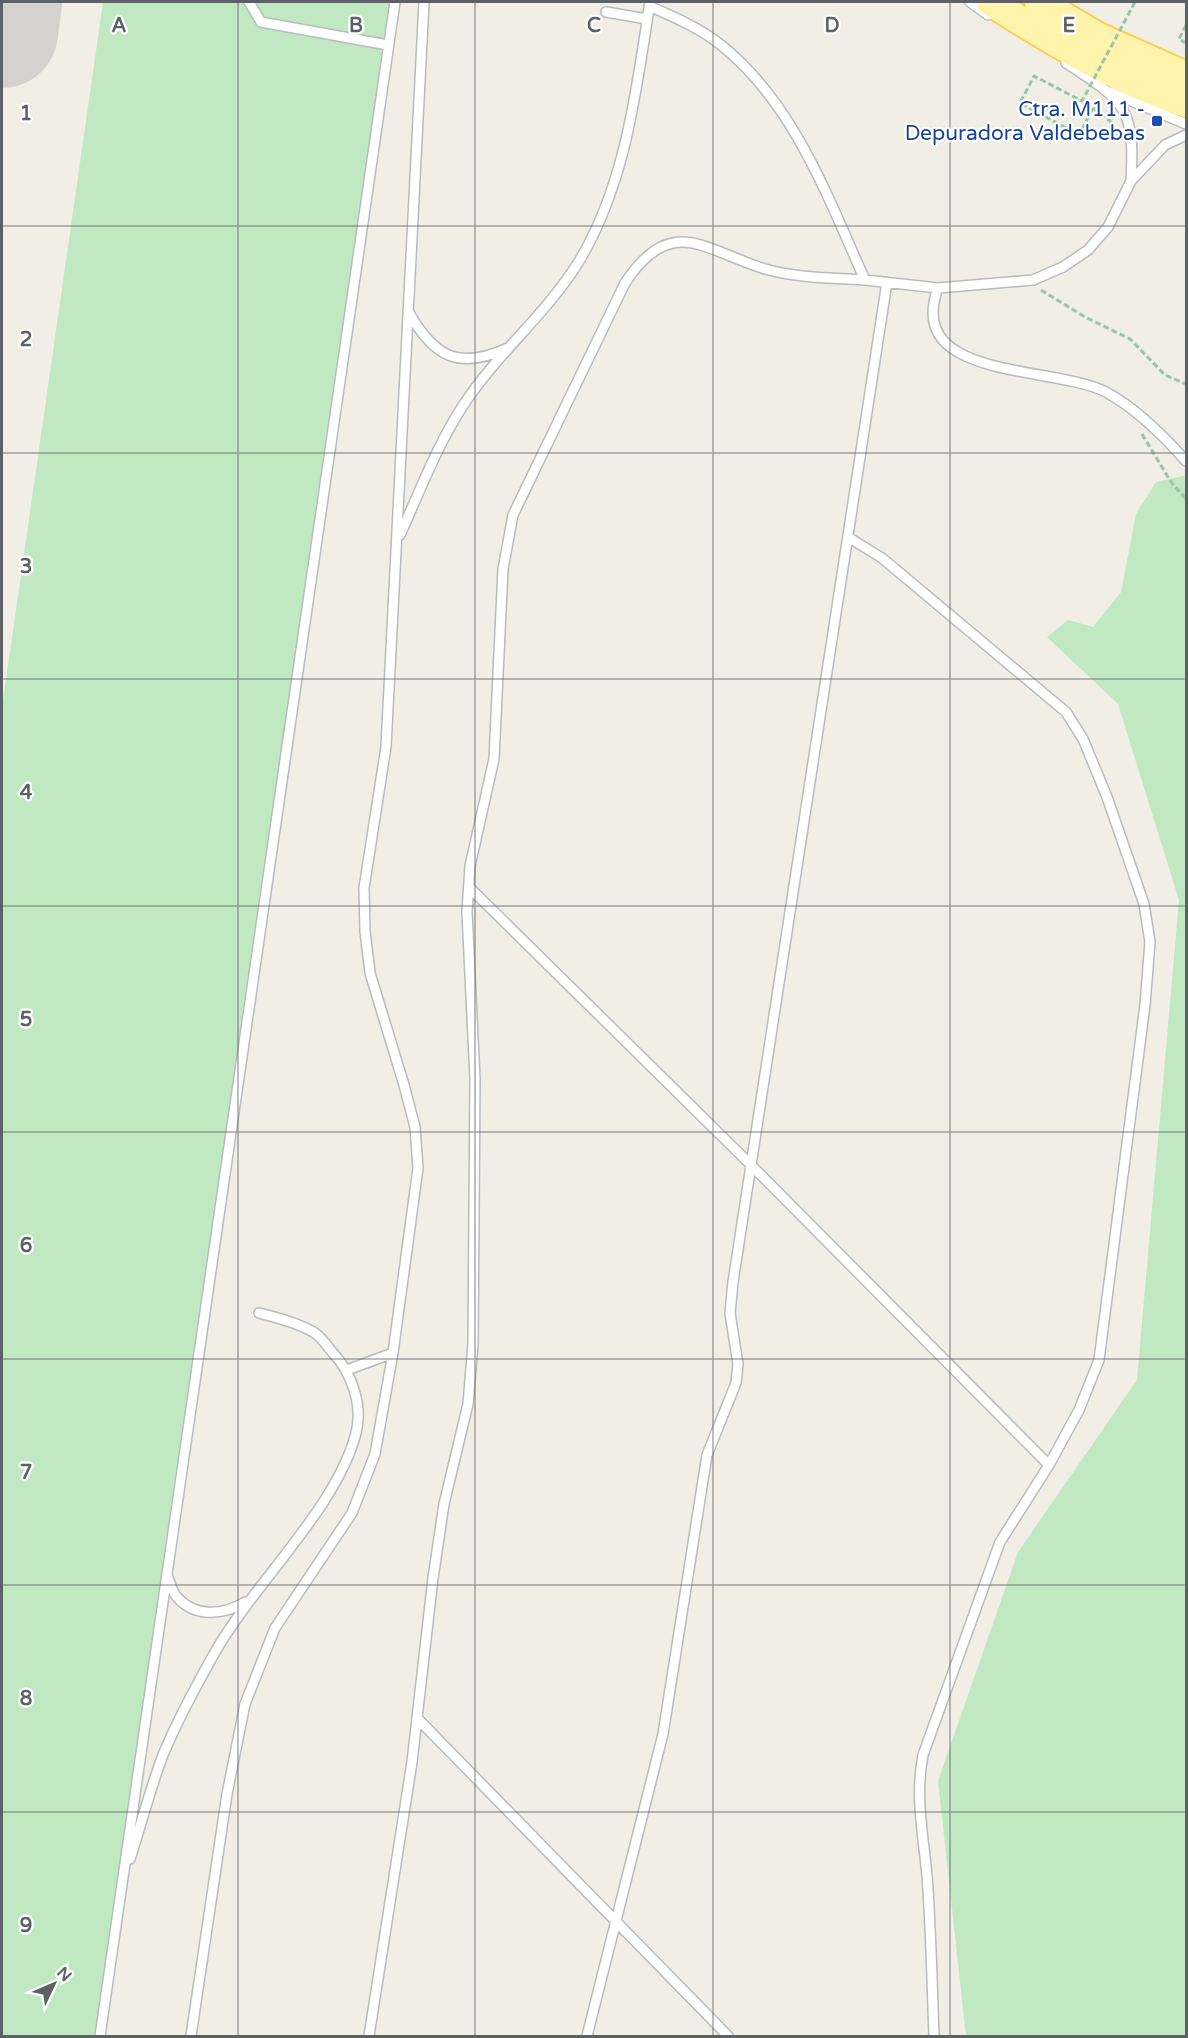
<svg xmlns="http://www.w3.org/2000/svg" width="1188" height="2038" viewBox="0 0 1188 2038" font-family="'Varela Round',sans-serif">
<rect width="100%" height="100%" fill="#f0eee5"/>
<path fill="#c0e9c2" d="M103,2H395L100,2036H2V708Z
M1186,475V2036H966L938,1781L1018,1552L1137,1380L1179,900L1118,704L1047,637L1068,620L1093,627L1121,592L1136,514L1156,482Z"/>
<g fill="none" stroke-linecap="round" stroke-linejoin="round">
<path stroke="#d3d2ce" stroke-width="112" d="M2,32L6,2"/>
<g stroke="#b8bbbf" stroke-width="12">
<path id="service" d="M249,2L261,22L388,45
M970,2L988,15
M649,6C674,17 700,28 721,45C794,103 828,198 865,280L938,288
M606,12L647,19
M1066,63C1126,102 1135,108 1131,181
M1110,92L1186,124
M1186,135L1165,145L1131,181L1108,227L1088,250L1063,267L1033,280L938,288C904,381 1054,365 1106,392C1137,409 1163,435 1186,461
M408,311C434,358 459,370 508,348
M400,535C420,491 437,445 464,404C497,354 546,314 578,263C626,184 636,91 650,2
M848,537L882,558L1066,712L1083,739L1107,797L1144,904L1150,942L1145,1005L1099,1360L1079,1410L1049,1465L1000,1542L923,1755C915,1796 923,1834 927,1875C931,1928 932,1983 934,2036
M469,887L751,1165L1049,1465
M347,1370L393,1353
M167,1575C170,1582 172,1592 177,1597C195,1618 224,1615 245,1602
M417,1718L728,2036
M130,1859C141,1825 150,1789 163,1755C177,1721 196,1686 214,1654C253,1584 337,1508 356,1433C363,1406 352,1373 333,1353C328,1347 322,1338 315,1333C298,1323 278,1318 259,1313
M100,2036L395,2
M191,2036L227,1794L245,1704L275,1628L352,1513L375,1454L393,1353L418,1168L415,1127L404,1085L370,973L365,931L364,888L386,747L424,2
M369,2036L412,1762L433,1578L444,1504L468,1404L473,1344L475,1079L467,912L470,866L494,759L503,569L513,515L625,283C671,213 704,250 765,269C797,278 831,278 865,280
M587,2036L663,1734L707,1455L736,1383L738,1364L730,1313L733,1282L887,282"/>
</g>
<g stroke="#f9cf55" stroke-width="32">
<path id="primary" d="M991,2C1052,41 1117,80 1186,103
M1039,2L1098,37L1186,76"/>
</g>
<path stroke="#98c7a7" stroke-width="3" stroke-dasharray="6 3" stroke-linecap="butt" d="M1186,25L1179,39L1186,43
M1093,108L1110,121L1116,135
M1041,290L1085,317L1130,339L1165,375L1186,384
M1142,434L1171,482L1186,499"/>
<use href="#service" stroke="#fff" stroke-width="9"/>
<use href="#primary" stroke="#fff4ab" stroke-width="28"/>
<path stroke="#98c7a7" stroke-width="3" stroke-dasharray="6 3" stroke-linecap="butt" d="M1093,108L1079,135L1020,103L1034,76L1082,101L1135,2"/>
</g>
<path fill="none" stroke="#5d6166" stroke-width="1.5" stroke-opacity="0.55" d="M238,2V2036M475,2V2036M713,2V2036M950,2V2036M2,226H1186M2,453H1186M2,679H1186M2,906H1186M2,1132H1186M2,1359H1186M2,1585H1186M2,1812H1186"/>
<rect fill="#1a4fb4" stroke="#fff" stroke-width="2" x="1151" y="115" width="12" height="12" rx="3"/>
<g text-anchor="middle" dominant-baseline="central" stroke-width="4.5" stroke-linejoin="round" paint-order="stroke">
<g font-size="21" fill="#164399" stroke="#fff" text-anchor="end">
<text x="1145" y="109">Ctra. M111 -<tspan x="1145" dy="24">Depuradora Valdebebas</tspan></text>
</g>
</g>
<g font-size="20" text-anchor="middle" font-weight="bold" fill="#5d6166" stroke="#fff" stroke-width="4.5" stroke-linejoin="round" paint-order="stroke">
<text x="119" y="32">A</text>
<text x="356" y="32">B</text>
<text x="594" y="32">C</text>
<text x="832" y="32">D</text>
<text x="1069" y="32">E</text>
<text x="26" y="120">1</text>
<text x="26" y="346">2</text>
<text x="26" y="573">3</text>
<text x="26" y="799">4</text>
<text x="26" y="1026">5</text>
<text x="26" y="1252">6</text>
<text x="26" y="1479">7</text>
<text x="26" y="1705">8</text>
<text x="26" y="1932">9</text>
</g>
<rect width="1188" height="2038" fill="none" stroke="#5d6166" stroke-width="6"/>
<g transform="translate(54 1984) rotate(46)" stroke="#ffffff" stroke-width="4.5" paint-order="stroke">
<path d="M0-4.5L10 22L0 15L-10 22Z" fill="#5d6166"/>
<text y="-9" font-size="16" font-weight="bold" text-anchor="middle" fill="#5d6166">N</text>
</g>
</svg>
